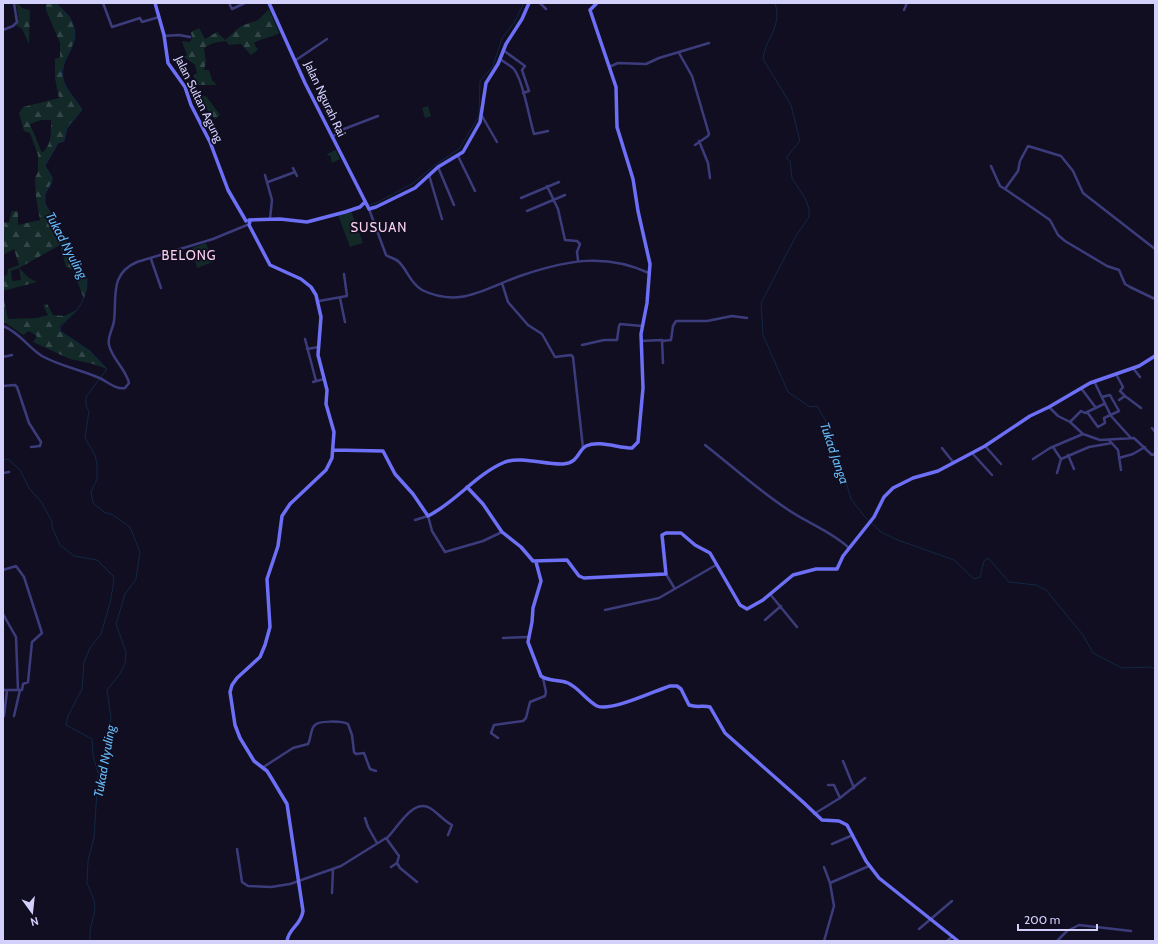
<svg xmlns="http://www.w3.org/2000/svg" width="1158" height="944" viewBox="0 0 1158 944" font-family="Cabin,sans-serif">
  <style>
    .grass { fill: #122928 }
    .forest { fill: url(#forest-firs); fill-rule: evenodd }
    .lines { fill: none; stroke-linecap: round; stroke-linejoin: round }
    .stream { stroke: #112846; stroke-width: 1 }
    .street { stroke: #3c3c7c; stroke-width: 2.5 }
    .secondary { stroke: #6d6ff6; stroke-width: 3.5 }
    .labels { text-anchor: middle; stroke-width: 3.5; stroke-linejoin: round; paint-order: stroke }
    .street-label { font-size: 12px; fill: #d3d0fc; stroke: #100e20 }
    .neighbourhood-label { font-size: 13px; letter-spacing: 1px; fill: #fcd2ef; stroke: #100e20 }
    .water-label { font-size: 13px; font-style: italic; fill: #64b9f6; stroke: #100e20 }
  </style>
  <defs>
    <pattern id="forest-firs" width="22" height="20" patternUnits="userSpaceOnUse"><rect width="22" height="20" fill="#122928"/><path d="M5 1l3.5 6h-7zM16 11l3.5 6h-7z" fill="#344748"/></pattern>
  </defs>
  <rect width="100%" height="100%" fill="#100e20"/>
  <!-- grass -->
  <path class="grass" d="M428 106 431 116 425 118 422 108Z
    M336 150 340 159 332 163 330 155 328 156 327 154Z
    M351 211 363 243 350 247 338 215Z
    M206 243 213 262 197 268 192 248Z"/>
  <!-- forest -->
  <path class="forest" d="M16 3H18L22 8 30 10 29 44 22 29 16 25 19 18Z
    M46 3H56C61 9 69 14 72 22 83 46 59 56 63 78 65 90 77 100 82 110L67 128 64 141 58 143 45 166 52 177V182L45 194V204L65 236 77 265 87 278V289L84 299 73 270 66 267 60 245 19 268 29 278 37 282 3 291V276L7 275 8 269 19 265 14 249 3 255V223L9 222 12 211H18V225L40 220 36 197 35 178 38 172V155L30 133 24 131 19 113 23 107 59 98 55 78V59L60 57V43L46 10ZM41 120H51C51 132 52 145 42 153L30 124ZM19 268 21 280 12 281 11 271Z
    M269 9 279 33C270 38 262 38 254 43L258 50 251 55 241 44 229 45 226 41C217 42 211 43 204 48L206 61 204 70H209L212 80 217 85H196L194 75 197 73 195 65 184 57 187 55 182 41 190 42 192 38 191 32 199 28 205 39 217 32 225 40 241 26 258 20Z
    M206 96 220 115 215 119 200 101V97Z
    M3 295 8 319 37 318 48 315 43 305 47 304 53 315 64 316 77 310 60 326V331L90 351 107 369 93 364 70 359 33 342 37 336 29 331 23 335 3 321Z"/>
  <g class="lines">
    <!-- stream -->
    <path class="stream" d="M56 3C61 9 69 14 72 22 83 46 59 56 63 78 65 90 77 100 82 110L67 128 64 141 58 143 45 166 52 177V182L45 194V204L65 236 77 265 87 278C87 291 84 301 76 311 71 317 60 324 60 331L90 351 107 369 86 397V406L89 411 85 438 95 455 97 464V479L91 492 93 503 104 512 113 515 130 527 140 552 136 579 125 594 116 624 126 652 125 664 119 675 107 690 111 718 98 776 94 837 88 861 87 883 94 900 95 910 90 931V941
      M775 3C783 27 765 38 763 59L791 105 800 141 786 158 790 161 792 178 806 200 809 209V217L797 234 761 303 763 335 788 392 810 407 817 406 830 428 851 499 865 517 881 532 895 539 954 560 974 579 980 577 984 561 988 558 1009 582 1036 585 1046 590 1083 635 1093 653 1122 668 1151 667 1155 669
      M369 205 376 203 412 184 435 165 459 149 479 116 480 81 493 66 502 38 514 23 524 3
      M3 460 8 459 20 470 29 488 42 503 52 522V527L60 545 74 556 97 560 113 576 114 581 110 603 101 634 90 648 84 662 82 689 68 716 66 725 92 739 93 755 98 773"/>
    <!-- street -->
    <path class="street" d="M103 3 112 27 140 18 142 22 159 17
      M229 3 232 9 245 3
      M540 3 546 9
      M904 10 907 3
      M3 30 13 26 17 22 14 3
      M164 36 179 35 190 37
      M503 50 525 66 522 70 529 91 523 93
      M679 53 692 76 709 134 708 136 695 145
      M500 59C504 62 509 65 513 68 523 79 529 118 534 134L548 131
      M296 60 327 39
      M609 67 618 63 646 64 659 58 709 43
      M482 116 497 142
      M332 137 344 129 378 116
      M699 141 708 163 710 178
      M458 156 475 191
      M991 166 1000 186 1005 189 1018 171 1020 161 1028 146 1061 156 1073 171 1083 193 1155 249
      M438 167 454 205
      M293 168 297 176
      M265 175 272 200 270 219
      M429 175 442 219
      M268 182 295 172
      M547 186 558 209 565 240 577 241 580 244 577 252 578 260
      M1005 189 1050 220 1058 235 1065 241 1107 266 1119 270 1125 284 1130 287 1155 299
      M521 198 559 182
      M369 209 386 255C390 258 395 258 399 262 408 271 410 283 422 290 461 309 486 287 523 275 567 260 606 253 649 273
      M527 211 565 195
      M151 259 161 288
      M502 283 508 302 528 325 542 334 555 357 571 355 573 357 583 448
      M340 298 345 322
      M319 301 347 296 344 274
      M3 326C19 332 28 347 42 356 60 366 78 369 97 377 106 380 115 390 125 388L129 383C126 369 112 359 109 345 107 337 113 329 114 321 117 298 109 274 137 262L213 239 247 225
      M305 339 316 381
      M641 341 662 340 663 363
      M662 341 671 340 673 326 676 321H707L732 316 747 318
      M582 345 604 340H617L619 326 620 324 642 326
      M307 349 319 347
      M3 357 12 355
      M1133 368 1140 377
      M1116 374 1123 387 1120 391 1125 396 1119 400
      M1094 381 1111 416 1130 437
      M313 382 324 379
      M3 386 15 385 17 387 29 423 41 442 40 446 31 447
      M1081 388 1096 408
      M1125 396 1141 408
      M1049 407 1058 416 1070 422 1083 434 1100 440 1134 438 1152 455 1155 454
      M1087 412 1098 427 1105 423 1104 418 1119 411 1110 395 1102 397
      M1070 422 1081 411 1085 413 1104 404
      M1152 428 1155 432
      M1109 440 1118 450 1121 470
      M705 445C732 466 758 490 787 509 807 523 831 531 849 548
      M985 446 1001 464
      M1053 447 1061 459 1089 447 1112 443
      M942 448 953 462
      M972 453 992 475
      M1068 455 1074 469
      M1119 458 1133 454 1145 447
      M1033 459 1050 448 1083 434
      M3 473 9 472
      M1057 473 1061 459
      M415 520 428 516 432 531 445 552 483 541 502 532
      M3 570 16 566 24 577 42 633 32 642 28 682 23 684 22 690H3
      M666 574 675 589
      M770 594 797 627
      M605 610 659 598 716 565
      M3 614 16 637 18 690
      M765 620 781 606
      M503 638 528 637
      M4 716 7 691
      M14 716 20 690
      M498 738 491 733 494 725 523 721 526 718 530 702 545 696 546 692 543 678
      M843 761 854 788
      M262 768 293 748 308 744C311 739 310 731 314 726 318 720 342 721 348 724L352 735 354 752 356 754 364 753 370 769 376 771
      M828 785H834L840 798
      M814 814 840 798 865 778
      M365 818 368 827 377 843
      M387 838C398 827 413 798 430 808 438 813 444 821 452 825L448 835
      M832 844 853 835
      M237 849 242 882 248 886 271 887 290 884 341 866 386 838 399 856 397 863 391 867
      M397 863 400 868 417 882
      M824 867 830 883
      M332 893 333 869
      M919 929 952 901
      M824 941 834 906 830 883 869 866
      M947 941 952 937
      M1057 941 1067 931 1079 925 1131 931"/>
    <!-- secondary -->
    <path class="secondary" d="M155 3 164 35 168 63 185 87 191 105 210 142 228 190 246 221
      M269 3 305 83 369 209 376 207 415 188 438 167 463 152 480 122 486 83 498 64 506 44 522 19 529 3
      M249 220 280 219 307 222 345 212 360 207 365 202
      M250 221 249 225 270 265 301 279 311 287 316 295 321 317 318 355 327 390 326 404 334 432 332 458 326 470 290 504 282 516 278 546 267 579 270 627 265 645 260 657 237 678 232 685 230 692 235 725 240 738 254 761 267 771 272 779 287 804 303 911C301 926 289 927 287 941
      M333 450 383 451 395 474 413 494 428 516C456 502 476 474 505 462 521 456 546 465 563 464 579 463 578 450 586 446 599 440 618 448 632 448L638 442 643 388 641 334 647 303 650 264 638 211 633 179 617 127 616 87 590 10 597 3
      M467 487 483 504 502 532 521 547 533 561 567 560 579 576 584 578 666 574 662 535 666 533H681L695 545 710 553 740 605 747 609 763 600 793 575 816 569H837L843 556 874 517 884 497 893 488 913 478 938 471 985 446 1030 416 1049 407 1090 383 1139 366 1155 356
      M536 562 541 581 533 608 532 622 528 642 541 676C549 682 559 679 568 683 579 688 586 700 597 706 611 712 654 691 670 686H677L681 689 689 705C697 708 703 705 710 707L725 733 803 802 822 820 839 821 847 825 866 861 879 878 958 941"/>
  </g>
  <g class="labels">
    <!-- street labels -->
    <g class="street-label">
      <text transform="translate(199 99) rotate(64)" y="4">Jalan Sultan Agung</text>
      <text transform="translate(325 99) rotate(65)" y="4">Jalan Ngurah Rai</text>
    </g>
    <!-- neighbourhood labels -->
    <g class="neighbourhood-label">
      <text x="379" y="232">SUSUAN</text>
      <text x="189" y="260">BELONG</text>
    </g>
    <!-- water labels -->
    <g class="water-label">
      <text transform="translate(67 245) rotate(62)" y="5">Tukad Nyuling</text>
      <text transform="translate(835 453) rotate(71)" y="5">Tukad Janga</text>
      <text transform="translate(104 761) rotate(-80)" y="5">Tukad Nyuling</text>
    </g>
  </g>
  <!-- border -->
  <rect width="1158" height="944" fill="none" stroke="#d3d0fc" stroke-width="8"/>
  <!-- north arrow -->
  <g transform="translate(32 912) rotate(165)" stroke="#100e20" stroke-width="3" paint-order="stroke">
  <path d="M0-3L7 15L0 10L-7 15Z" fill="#d3d0fc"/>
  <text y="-6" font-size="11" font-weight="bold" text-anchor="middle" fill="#d3d0fc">N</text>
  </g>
  <!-- scale -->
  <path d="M1018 924v6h79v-6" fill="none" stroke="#d3d0fc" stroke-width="2"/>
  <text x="1024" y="924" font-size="12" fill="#d3d0fc" stroke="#100e20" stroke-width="3" paint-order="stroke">200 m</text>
</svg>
